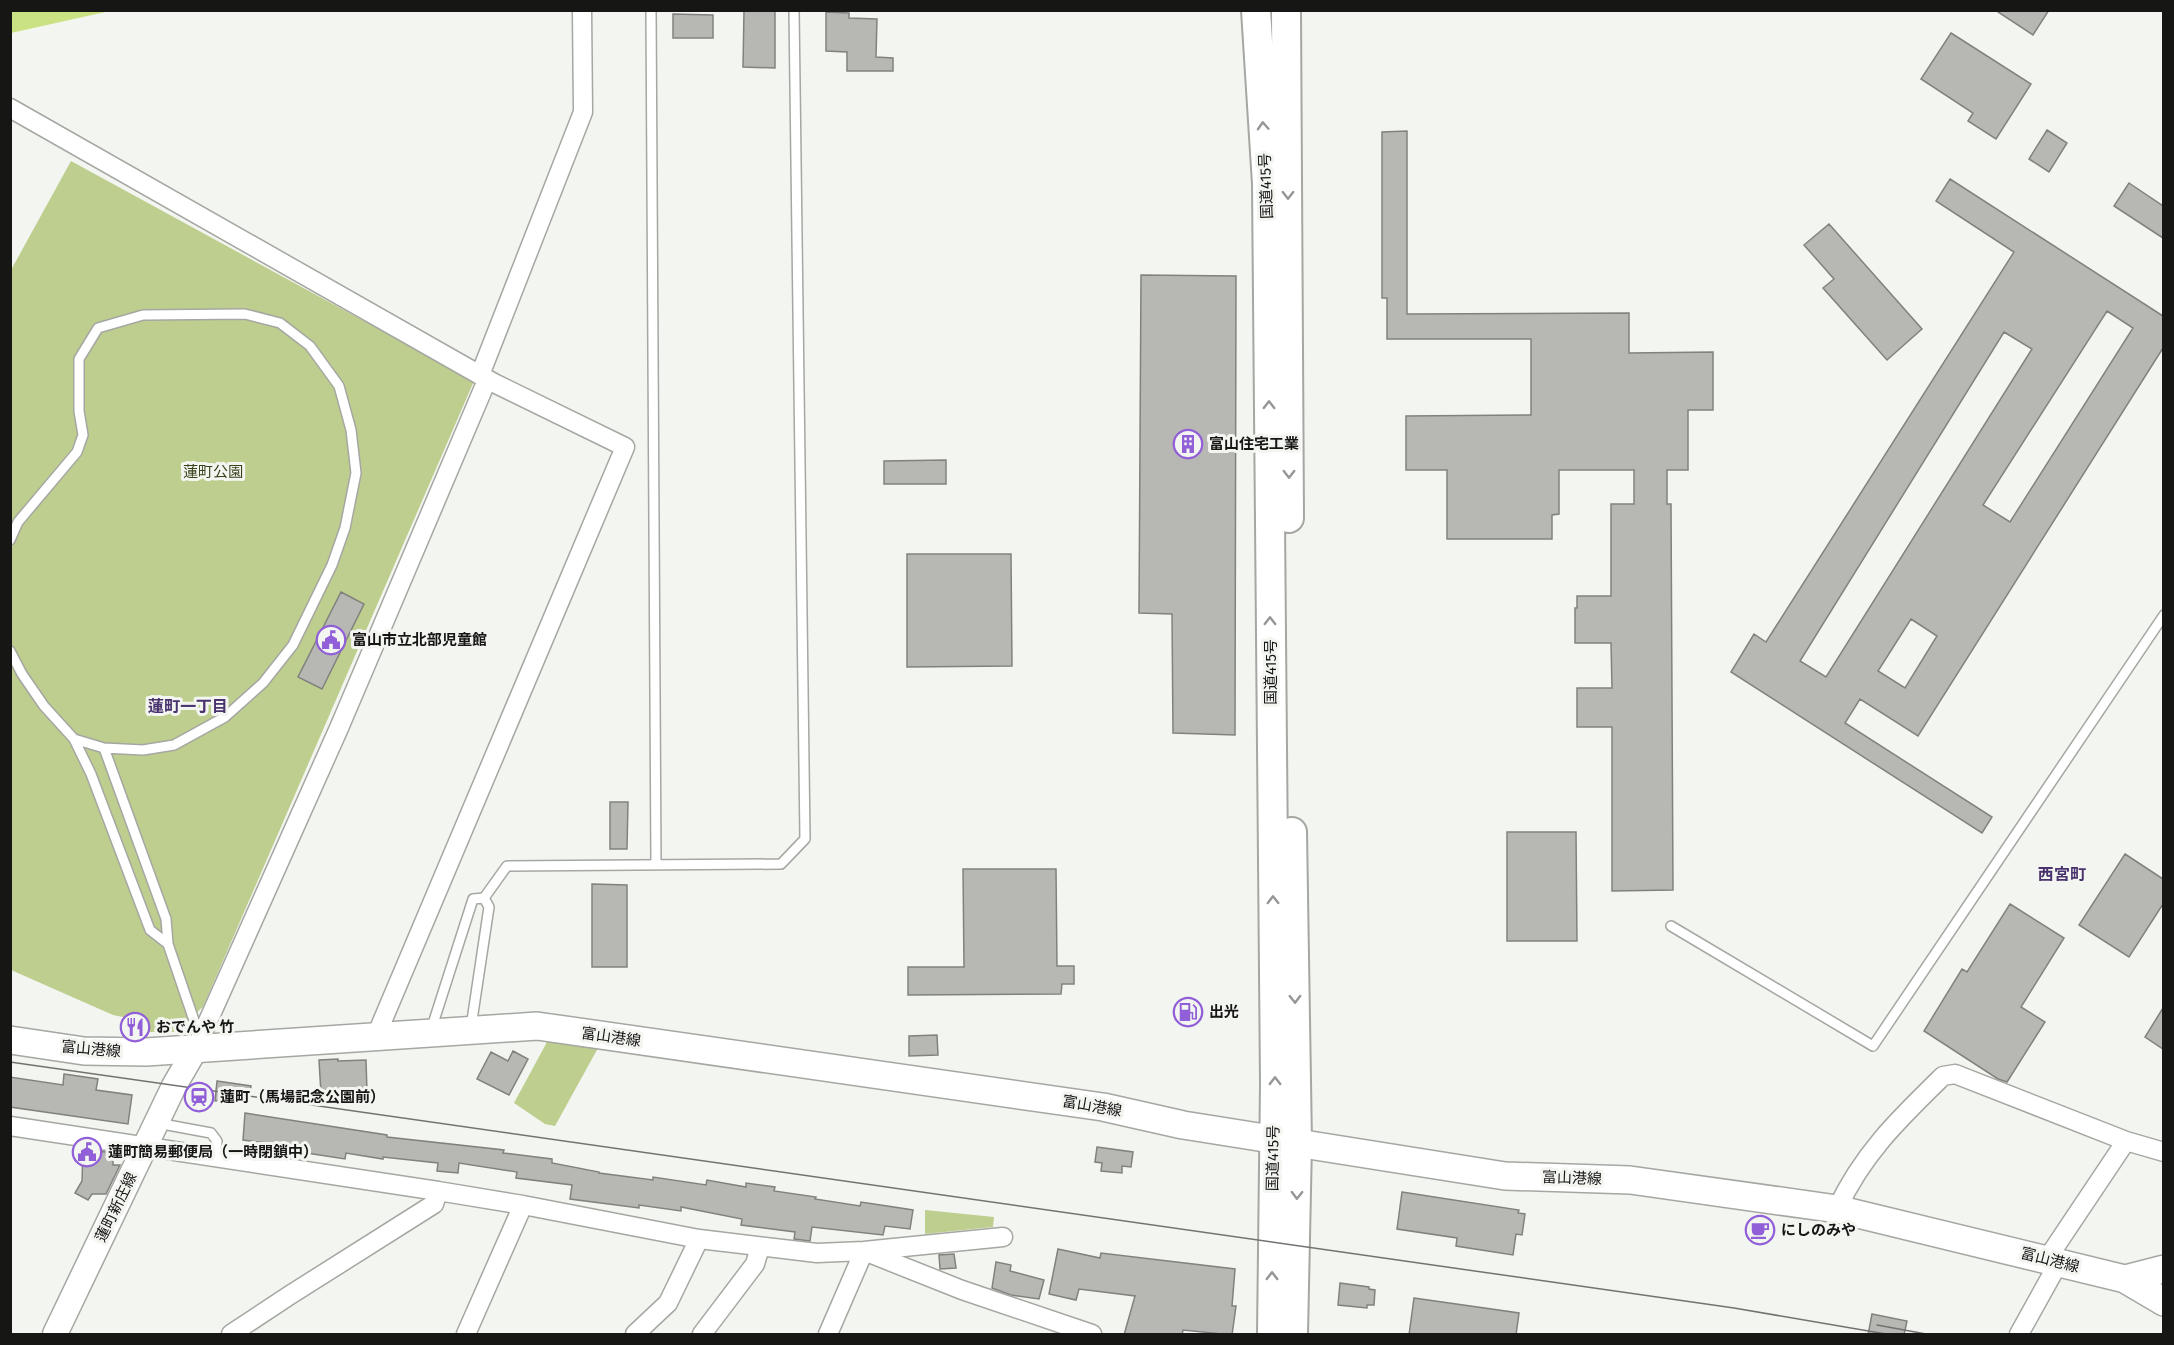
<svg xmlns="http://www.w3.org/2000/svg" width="2174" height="1345" viewBox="0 0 2174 1345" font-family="'Fira Sans','Noto Sans JP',sans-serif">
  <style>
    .green { fill: #bece8e }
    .water { fill: #cbe284 }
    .building { fill: #b7b8b4; stroke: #81827e; stroke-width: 1.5; fill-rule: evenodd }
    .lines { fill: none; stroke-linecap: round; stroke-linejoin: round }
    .service-casing { stroke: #a5a7a2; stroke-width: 12 }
    .minor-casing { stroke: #a5a7a2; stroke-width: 21 }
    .secondary-casing { stroke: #a5a7a2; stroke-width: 27 }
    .primary-casing { stroke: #a5a7a2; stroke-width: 30 }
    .trunk-casing { stroke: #a5a7a2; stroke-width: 32 }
    .service { stroke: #fff; stroke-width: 9 }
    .minor { stroke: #fff; stroke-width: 18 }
    .secondary { stroke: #fff; stroke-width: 24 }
    .primary { stroke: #fff; stroke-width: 27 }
    .trunk { stroke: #fff; stroke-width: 28 }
    .tram { stroke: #727370; stroke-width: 1.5 }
    .oneway { stroke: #969696 }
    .labels { text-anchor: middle; stroke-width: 6; stroke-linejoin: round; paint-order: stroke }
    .street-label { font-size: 15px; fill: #161615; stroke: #f3f5f0 }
    .poi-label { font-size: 15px; font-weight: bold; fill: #161615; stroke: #f3f5f0; text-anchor: start }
    .park-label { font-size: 15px; fill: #39421b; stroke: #f3f5f0 }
    .neighbourhood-label { font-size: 16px; font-weight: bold; fill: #49326d; stroke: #f3f5f0 }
  </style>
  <rect width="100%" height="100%" fill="#f3f5f0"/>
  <!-- green -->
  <path class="green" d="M71 161 474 381 203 1007 174 1032H147L143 1021 113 1015 11 970V270Z
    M547 1042 598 1048 555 1126 545 1124 514 1103Z
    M925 1210 994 1217 993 1227 925 1234Z"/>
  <!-- water -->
  <path class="water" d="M11 10H110V11L11 33Z"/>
  <!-- building -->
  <path class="building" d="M1995 10H2049L2033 35Z
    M744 11H775V68L743 67Z
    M826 12 849 13V18L877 19 876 57 893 58V71H847V52L826 51Z
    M673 14 713 15V38H673Z
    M1951 33 2031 84 1996 139 1968 121 1973 113 1921 79Z
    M2047 130 2067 143 2049 172 2029 159Z
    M1407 131V314L1629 313V353L1713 352V410H1688V470H1667V504H1671L1673 890 1612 891V727H1577V688H1612L1611 643H1575V608H1577V596H1611V504H1634V470H1559V514L1552 515V539H1447V470H1406V416L1531 415V339H1387V298H1382V132Z
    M1950 179 2163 316V348L1918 736 1860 699 1845 723 1992 817 1982 833 1731 672 1754 634 1766 642 2014 252 1936 201ZM2107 311 2133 328 2010 522 1983 505ZM2004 332 2032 349 1826 677 1800 661ZM1911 619 1937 636 1905 688 1878 671Z
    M2129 183 2163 206V238L2114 206Z
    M1829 224 1922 329 1887 360 1823 288 1834 279 1804 245Z
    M1141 275 1236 276 1235 735 1173 733 1172 614 1139 613Z
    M946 460V484H884V461Z
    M907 554H1011L1012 666 907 667Z
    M341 592 364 604 322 689 298 677Z
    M610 802H628L627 849H610Z
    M1507 832H1576L1577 941H1507Z
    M2125 854 2163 879V904L2129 957 2079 925Z
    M963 869H1056L1057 966H1074V984H1062L1061 994 908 995V967H964Z
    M592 884 627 885V967H592Z
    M2010 904 2064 938 2021 1007 2045 1022 2007 1082 1998 1079 1924 1031 1962 969 1967 972Z
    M2163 1008V1049L2145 1037Z
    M937 1035 938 1055 909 1056V1036Z
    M513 1051 528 1059 509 1095 477 1079 491 1052 508 1061Z
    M338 1059V1061L366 1060 367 1092 321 1094 319 1060Z
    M64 1074 98 1079 96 1090 132 1095 128 1124 10 1107V1077L63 1085Z
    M217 1081 251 1086 249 1098 215 1101Z
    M245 1113 387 1135V1137L504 1150 503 1153 552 1159V1163L599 1172V1173L653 1180V1177L706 1185 707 1180 746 1187V1183L775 1187 774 1191 816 1197 815 1199 860 1206 861 1202 913 1210 910 1229 885 1226 883 1235 812 1227 810 1241 794 1239 795 1232 741 1225 742 1219 681 1207V1211L639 1205V1208L570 1199 572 1185 516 1178 517 1172 459 1163 458 1173 437 1171 438 1163 383 1157V1159L346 1153 345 1159 281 1149V1145L243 1140Z
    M1097 1147 1133 1152 1131 1167 1122 1166V1173L1101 1171 1102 1163 1095 1162Z
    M83 1149 113 1153V1165H120L106 1194H92L88 1200 75 1193 82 1181Z
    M1402 1192 1519 1210 1518 1213 1525 1214 1522 1235 1516 1234 1513 1255 1456 1246 1457 1238 1397 1229Z
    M1058 1249 1100 1258 1101 1253 1235 1269 1232 1306H1236L1232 1335 1183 1330 1182 1335H1124L1135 1296 1079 1289 1076 1300 1049 1294Z
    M954 1254 956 1268 940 1269 939 1255Z
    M996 1262 1011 1265 1010 1271 1044 1280 1039 1299 1011 1295 992 1288Z
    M1340 1283 1369 1287V1289L1375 1290 1374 1305H1367V1308L1338 1305Z
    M1414 1298 1519 1313 1516 1335H1409Z
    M1872 1314 1907 1321 1904 1335H1868Z"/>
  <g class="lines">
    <!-- service casing -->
    <g class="service-casing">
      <path id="service" d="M651 10 656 865
        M10 540 18 522 77 452 83 435 79 411V359L98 328 143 315 245 314 280 323 310 346 339 386 351 430 356 473 345 528 332 565 293 645 263 683 225 717 174 745 143 750 104 748 74 739 44 706 22 674 10 651
        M74 739 91 774 150 930 168 944
        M104 748 166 919 168 944 199 1035
        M484 898 507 866 781 864 805 839 794 10
        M1671 926 1873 1046 2164 615
        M431 1030 473 899 484 898 489 907 471 1027
        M157 1123 211 1133 217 1141 215 1158"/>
    </g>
    <!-- minor casing -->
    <g class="minor-casing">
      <path id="minor" d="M10 108 494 383 625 447 376 1036
        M480 375 583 112 582 10
        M196 1048 339 728 487 380
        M10 1126 438 1191
        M1837 1209C1863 1153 1900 1118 1943 1076L1955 1074 2126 1141 2164 1152
        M869 1253 962 1290 1092 1334
        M2047 1259 2126 1141
        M231 1334 290 1295 434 1204 438 1191 523 1205 699 1239 817 1253 864 1251 1003 1237
        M466 1334 523 1205
        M635 1334 668 1303 699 1239
        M702 1334 755 1264 760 1247
        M828 1334 864 1251
        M2019 1334 2059 1262"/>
    </g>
    <!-- secondary casing -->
    <g class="secondary-casing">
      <path id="secondary" d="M55 1334 174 1086 196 1048"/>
    </g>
    <!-- primary casing -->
    <g class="primary-casing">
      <path id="primary" d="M10 1040 84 1051 146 1052 537 1026 1103 1107 1183 1125 1505 1176 1630 1180 1837 1209 2125 1279 2164 1269
        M2125 1279 2164 1302"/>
    </g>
    <!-- trunk casing -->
    <g class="trunk-casing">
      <path id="trunk" d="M1256 10 1267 184 1275 1084 1272 1334
        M1286 10 1289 518
        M1292 832 1297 1143 1293 1334"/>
    </g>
    <!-- service -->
    <use href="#service" class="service"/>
    <!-- minor -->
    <use href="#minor" class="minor"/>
    <!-- secondary -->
    <use href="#secondary" class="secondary"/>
    <!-- primary -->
    <use href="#primary" class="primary"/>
    <!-- trunk -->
    <use href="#trunk" class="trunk"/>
    <!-- tram -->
    <path class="tram" d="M10 1062 1734 1308 1886 1334
      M1877 1325 1926 1334"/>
  </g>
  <!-- one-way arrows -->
  <defs><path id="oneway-chevron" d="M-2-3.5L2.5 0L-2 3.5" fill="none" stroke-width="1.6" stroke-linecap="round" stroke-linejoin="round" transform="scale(1.5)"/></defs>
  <g class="oneway">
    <use href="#oneway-chevron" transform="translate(1263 126) rotate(-93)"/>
    <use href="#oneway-chevron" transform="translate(1288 195) rotate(90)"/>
    <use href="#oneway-chevron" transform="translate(1269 405) rotate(-90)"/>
    <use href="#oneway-chevron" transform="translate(1289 474) rotate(90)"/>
    <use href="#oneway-chevron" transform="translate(1270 621) rotate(-90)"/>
    <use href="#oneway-chevron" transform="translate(1273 900) rotate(-91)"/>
    <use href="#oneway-chevron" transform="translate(1295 999) rotate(89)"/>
    <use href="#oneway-chevron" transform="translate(1275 1081) rotate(-90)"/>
    <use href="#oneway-chevron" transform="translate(1297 1195) rotate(91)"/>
    <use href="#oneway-chevron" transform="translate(1272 1276) rotate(-90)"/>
  </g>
  <!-- icons -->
  <defs>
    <g id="building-ring" transform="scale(1.5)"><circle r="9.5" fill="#f3f5f0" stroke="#915fd8" stroke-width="1.5"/><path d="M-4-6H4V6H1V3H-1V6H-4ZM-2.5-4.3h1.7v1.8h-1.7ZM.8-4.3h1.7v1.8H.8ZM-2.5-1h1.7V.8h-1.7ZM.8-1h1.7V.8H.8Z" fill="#915fd8"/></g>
    <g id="civic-ring" transform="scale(1.5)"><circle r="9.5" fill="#f3f5f0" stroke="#915fd8" stroke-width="1.5"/><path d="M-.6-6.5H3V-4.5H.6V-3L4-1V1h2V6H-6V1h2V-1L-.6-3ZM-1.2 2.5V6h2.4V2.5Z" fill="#915fd8"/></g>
    <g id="fuel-ring" transform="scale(1.5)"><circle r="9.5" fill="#f3f5f0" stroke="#915fd8" stroke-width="1.5"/><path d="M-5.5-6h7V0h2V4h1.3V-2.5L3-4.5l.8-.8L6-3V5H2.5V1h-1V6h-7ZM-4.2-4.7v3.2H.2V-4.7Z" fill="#915fd8"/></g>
    <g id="restaurant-ring" transform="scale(1.5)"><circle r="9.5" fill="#f3f5f0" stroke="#915fd8" stroke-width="1.5"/><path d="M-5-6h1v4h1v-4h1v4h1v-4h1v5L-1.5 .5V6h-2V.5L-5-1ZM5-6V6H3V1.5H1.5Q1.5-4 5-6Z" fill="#915fd8"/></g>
    <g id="station-ring" transform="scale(1.5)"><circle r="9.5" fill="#f3f5f0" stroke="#915fd8" stroke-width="1.5"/><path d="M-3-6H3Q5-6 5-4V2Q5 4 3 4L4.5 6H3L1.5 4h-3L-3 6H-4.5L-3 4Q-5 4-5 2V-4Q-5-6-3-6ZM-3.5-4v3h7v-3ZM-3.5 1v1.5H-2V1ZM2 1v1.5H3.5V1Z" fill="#915fd8"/></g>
    <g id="cafe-ring" transform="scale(1.5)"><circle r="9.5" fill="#f3f5f0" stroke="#915fd8" stroke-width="1.5"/><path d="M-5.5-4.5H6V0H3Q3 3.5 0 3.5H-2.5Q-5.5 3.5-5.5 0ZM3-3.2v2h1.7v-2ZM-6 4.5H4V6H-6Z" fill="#915fd8"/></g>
  </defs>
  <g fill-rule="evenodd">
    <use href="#building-ring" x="1188" y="444"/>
    <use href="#civic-ring" x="331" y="640"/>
    <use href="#fuel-ring" x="1188" y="1012"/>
    <use href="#restaurant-ring" x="135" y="1027"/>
    <use href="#station-ring" x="199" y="1097"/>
    <use href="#civic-ring" x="87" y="1152"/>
    <use href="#cafe-ring" x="1760" y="1230"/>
  </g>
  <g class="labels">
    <!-- street labels -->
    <g class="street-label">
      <text transform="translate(1266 186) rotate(-92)" y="5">国道415号</text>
      <text transform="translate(1271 672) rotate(-90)" y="5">国道415号</text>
      <text transform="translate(611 1037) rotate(8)" y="5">富山港線</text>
      <text transform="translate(91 1049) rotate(5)" y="5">富山港線</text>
      <text transform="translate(1092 1106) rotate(10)" y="5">富山港線</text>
      <text transform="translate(1273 1158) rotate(-89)" y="5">国道415号</text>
      <text transform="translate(1572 1178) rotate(2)" y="5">富山港線</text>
      <text transform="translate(116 1207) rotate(-64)" y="5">蓮町新庄線</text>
      <text transform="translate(2050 1260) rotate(14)" y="5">富山港線</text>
    </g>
    <!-- poi labels -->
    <g class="poi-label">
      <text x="1209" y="449">富山住宅工業</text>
      <text x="352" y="645">富山市立北部児童館</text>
      <text x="1209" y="1017">出光</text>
      <text x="156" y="1032">おでんや 竹</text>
      <text x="220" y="1102">蓮町（馬場記念公園前）</text>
      <text x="108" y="1157">蓮町簡易郵便局（一時閉鎖中）</text>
      <text x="1781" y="1235">にしのみや</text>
    </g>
    <!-- park labels -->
    <g class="park-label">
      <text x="213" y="477">蓮町公園</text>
    </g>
    <!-- neighbourhood labels -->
    <g class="neighbourhood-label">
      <text x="188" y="712">蓮町一丁目</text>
      <text x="2062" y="880">西宮町</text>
    </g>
  </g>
  <!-- border -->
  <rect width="2174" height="1345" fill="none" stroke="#161615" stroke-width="24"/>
</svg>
